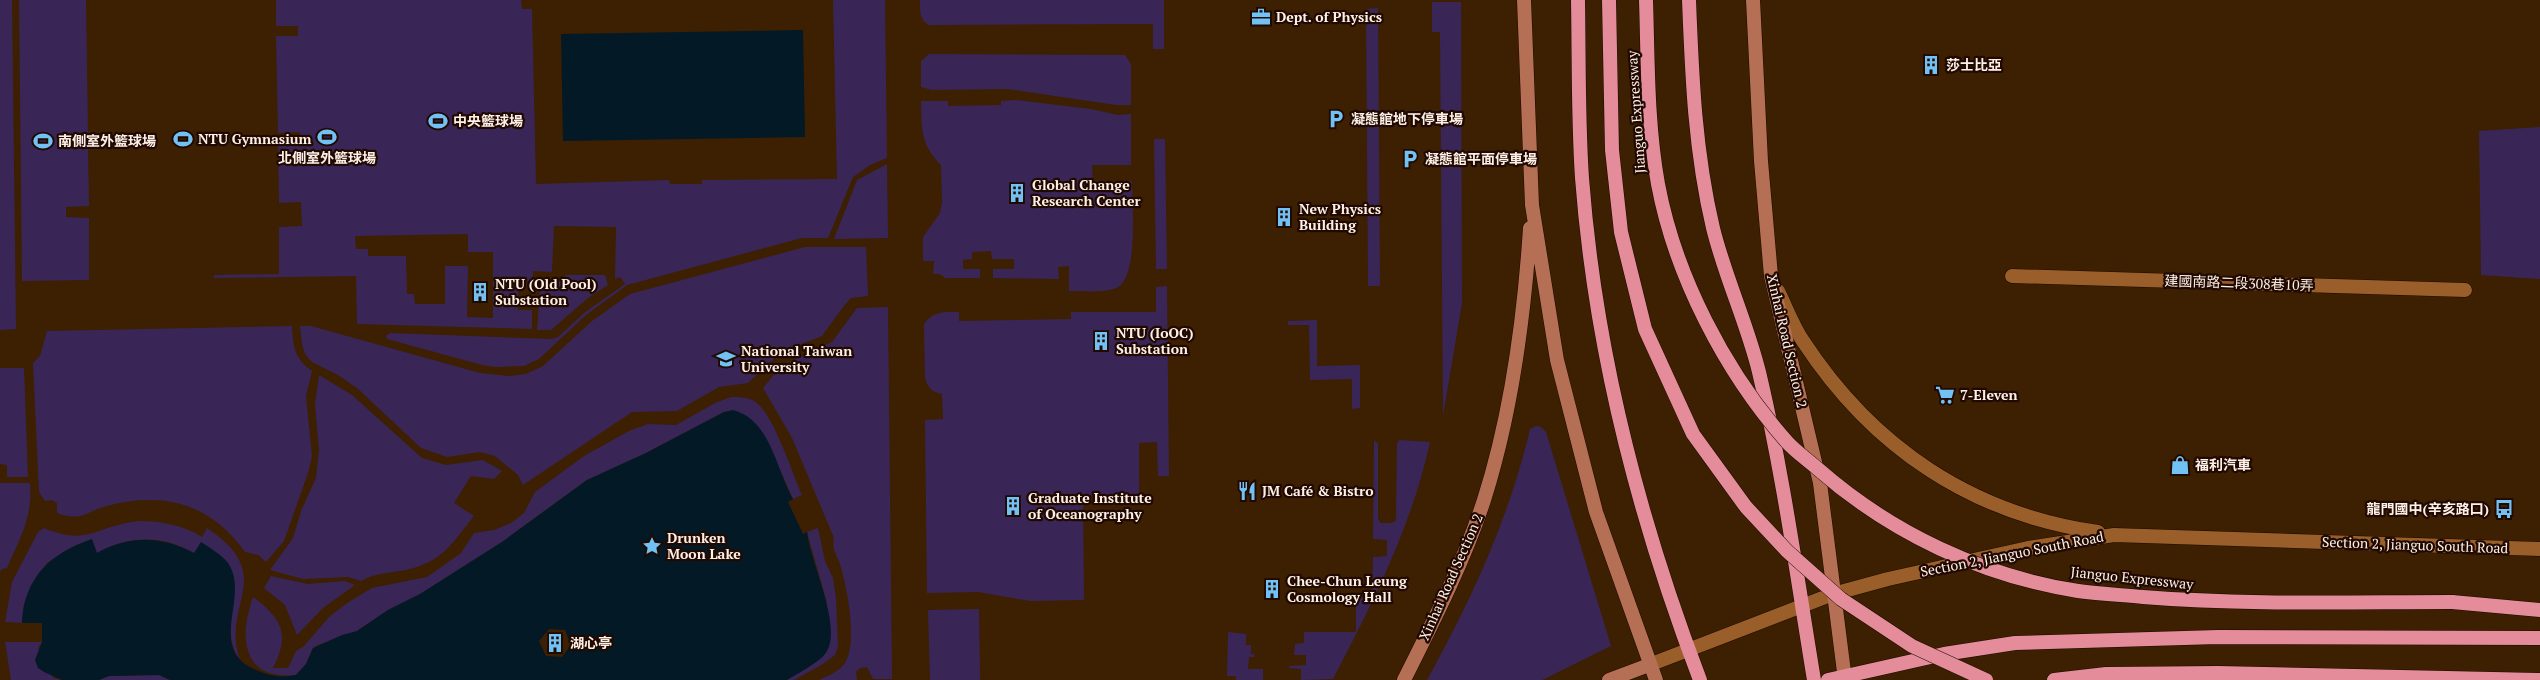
<svg xmlns="http://www.w3.org/2000/svg" width="2540" height="680" viewBox="0 0 2540 680" font-family="'PT Serif','Noto Sans TC',serif">
  <style>
    .green { fill: #392657; fill-rule: evenodd }
    .water { fill: #031926; fill-rule: evenodd }
    .lines { fill: none; stroke-linecap: round; stroke-linejoin: round }
    .minor-casing { stroke: #1d0b00; stroke-width: 15 }
    .tertiary-casing { stroke: #1d0b00; stroke-width: 15 }
    .secondary-casing { stroke: #1d0b00; stroke-width: 15 }
    .trunk-casing { stroke: #1d0b00; stroke-width: 15 }
    .minor { stroke: #995e29; stroke-width: 14 }
    .tertiary { stroke: #995e29; stroke-width: 14 }
    .secondary { stroke: #b56f54; stroke-width: 14 }
    .trunk { stroke: #e48c9a; stroke-width: 14 }
    .trunk-bridge-casing { stroke: #1d0b00; stroke-width: 15; stroke-linecap: butt }
    .trunk-bridge { stroke: #e48c9a; stroke-width: 14 }
    .labels { text-anchor: middle; stroke-width: 4.5; stroke-linejoin: round; paint-order: stroke }
    .poi-label { font-size: 14px; font-weight: bold; fill: #fef0e6; stroke: #200900; text-anchor: start }
    .street-label { font-size: 14px; fill: #fef0e6; stroke: #200900 }
  </style>
  <rect width="100%" height="100%" fill="#3d1f02"/>
  <!-- green -->
  <path class="green" d="M0 0H12L16 329 0 330Z
    M19 0H86L88 135H65L64 146 88 145 89 206 66 207V217L89 218V280L22 281Z
    M276 0H521L522 9H532L536 184 669 180 670 184H702V180L837 179 833 0H885L887 158 870 165 853 177 828 238H802L627 285 586 315 539 359 524 366 495 367 482 365 387 339 386 336 390 333 551 339 558 337 584 313 625 284 620 277 615 279 616 227 554 226 552 272 533 271 532 281H518V310H532V329L357 324 356 276 214 278V275L279 274V227L302 226 301 202 279 203 278 143 300 142V132L278 133 276 36H298V26H276ZM468 234V252H493V318L467 317 468 266H445V304H415L414 294H407L406 256H368V249H356L355 236Z
    M920 0H1164V49H1153V24L929 25C919 20 920 10 920 0Z
    M1432 2H1461L1462 303 1443 416 1440 32H1432Z
    M1378 8 1380 286H1368L1366 9Z
    M929 54 1125 55 1131 64V105H1116L1008 89 932 90 921 87V61Z
    M1015 100 1091 109 1118 115 1131 114V165H1092L1093 181H1132C1132 202 1139 280 1116 288 1103 293 1083 291 1069 291V266L1058 267 1059 279 993 278V269H1014V259H992L991 251 972 252V259L963 260V269H980V278H945L940 274H933L934 261H923V237L940 213 942 202 941 165C920 144 922 129 921 101H948V106L1001 105V101Z
    M2540 127V279L2481 275 2479 131Z
    M1154 139H1165L1167 269H1156Z
    M887 164 888 238 834 239 857 180Z
    M805 247H866L868 296 851 298 843 307 822 336 781 352 748 383 719 387 677 411 632 412 523 485 518 475 495 456 480 452 447 457 421 448 357 388 338 375 312 362 305 354 302 344 300 326H311L480 373 509 376 526 374 543 366 592 321 630 294Z
    M566 275H605L608 285 588 298 551 330H537L540 288H553Z
    M1167 286 1169 476H1158L1157 442 1139 443V496L1083 495 1084 600 1030 601 978 592 927 593 925 420 943 419 942 394C932 392 928 388 925 378L924 324C933 311 944 312 959 312V321L1071 319V312H1156V287Z
    M888 307 892 679H873L867 667 860 668 856 672 857 680H819C828 676 840 671 845 663 858 641 847 590 841 567 838 556 831 550 834 538L792 438 763 388 781 366 832 342 857 308Z
    M1317 320V366L1360 365V408L1352 409V379L1310 380 1309 325H1288V321Z
    M292 326C293 346 294 358 312 371L306 396 312 456 308 473 284 541 266 562 258 555 245 552C211 504 164 491 107 506 83 512 85 522 57 513V503L52 500 45 501 39 492 33 363 40 356 47 331Z
    M0 368H24L28 477H7V465L0 464Z
    M319 375 352 395 422 458 446 465 483 460 502 471 494 479 471 476 454 503 474 516C452 543 443 562 406 570 390 573 375 573 361 581L348 577 303 579 270 570 293 538 301 511 316 478 319 450 315 404Z
    M731 397C739 397 747 397 754 401 773 412 792 473 802 495L793 499 776 461 724 412 646 453 587 480 502 542 420 594 388 610 357 631 318 645 313 648 306 664 296 675C241 680 239 637 253 597 283 619 290 635 273 668H288L296 651 304 646 329 617 347 603 372 588 427 577 461 553 474 533 494 530 511 523 524 513 535 492 584 456 629 431 648 424 676 425 715 403Z
    M1536 426 1541 427 1546 432 1611 646 1542 680H1427C1471 600 1509 519 1530 429Z
    M1374 440 1378 444V519L1381 523H1392L1396 520 1397 444 1399 440 1430 442C1412 526 1372 604 1333 679L1301 680V669L1289 668V666L1306 665V655H1294L1295 644 1304 643V632H1356V598H1372L1373 557 1387 556V540L1373 539Z
    M0 483H30C33 517 20 538 7 568L2 569 0 572Z
    M139 521C161 521 183 525 202 537L207 528C279 576 220 604 240 660 224 640 233 612 234 588 221 577 208 562 193 553 163 534 127 536 97 553L78 544 47 563 24 603 22 623 5 622 12 582 38 532 44 528C89 547 97 525 139 521Z
    M818 528 825 561 833 578 836 598 838 646 835 655 823 664 794 680H787L823 656 827 603 807 532Z
    M271 576 308 584 345 581 355 585 323 608 297 635 285 605 264 588Z
    M979 609 980 680H930L928 610Z
    M1228 632 1246 634V645H1251V654H1254V657H1249L1248 669H1263V680H1227H1236V676H1227Z
    M5 642H42L38 648 53 678 62 680H11Z
    M159 675 170 680H99L109 676Z"/>
  <!-- water -->
  <path class="water" d="M803 30 805 137 563 141 561 34Z
    M733 410C771 420 776 470 793 499L788 502 803 534 807 532C810 561 842 625 827 651 822 661 797 674 787 680H170L159 675 109 676 99 680H62L44 672 38 668 35 660 42 642V623H22C24 577 51 553 92 539L97 553C130 535 161 536 194 553L201 542C210 548 221 554 228 563 251 596 205 649 256 670 270 676 281 678 296 675L306 664 313 648 342 635 357 631 388 610 420 594 502 542 587 480 646 453 724 412ZM549 629 565 630 571 645 562 657 546 656 539 641Z"/>
  <g class="lines">
    <!-- minor casing -->
    <g class="minor-casing">
      <path id="minor" d="M2012 276 2465 290"/>
    </g>
    <!-- tertiary casing -->
    <g class="tertiary-casing">
      <path id="tertiary" d="M1778 291C1786 307 1793 326 1803 341 1873 448 1972 514 2098 532
        M1649 665 1833 594 1888 579 2028 548 2114 535 2540 549"/>
    </g>
    <!-- secondary casing -->
    <g class="secondary-casing">
      <path id="secondary" d="M1524 0 1532 205 1557 360 1596 512 1656 680
        M1753 0 1761 161 1771 276 1820 483 1845 680
        M1404 680C1433 622 1464 562 1484 500 1512 412 1524 320 1530 228
        M1609 680 1649 665"/>
    </g>
    <!-- trunk casing -->
    <g class="trunk-casing">
      <path id="trunk" d="M1578 0C1579 59 1578 119 1582 178 1595 349 1639 520 1700 680
        M1689 0C1692 78 1695 152 1713 228 1725 277 1747 323 1759 372 1783 473 1797 577 1814 680
        M2452 602 2540 610
        M1828 680 1944 654 2015 643 2218 637 2540 638
        M2054 680 2106 674 2218 673 2539 680"/>
    </g>
    <!-- minor -->
    <use href="#minor" class="minor"/>
    <!-- tertiary -->
    <use href="#tertiary" class="tertiary"/>
    <!-- secondary -->
    <use href="#secondary" class="secondary"/>
    <!-- trunk -->
    <use href="#trunk" class="trunk"/>
    <!-- trunk-bridge casing -->
    <g class="trunk-bridge-casing">
      <path id="trunk-bridge" d="M1609 0 1612 150 1621 232 1645 329 1693 434 1746 507 1787 551 1841 599 1912 646 1986 680
        M1646 0C1648 61 1647 123 1658 184 1675 275 1725 372 1787 442 1796 452 1808 460 1818 469 1891 533 1982 576 2078 591 2100 594 2122 595 2143 597 2246 605 2349 602 2452 602"/>
    </g>
    <!-- trunk-bridge -->
    <use href="#trunk-bridge" class="trunk-bridge"/>
  </g>
  <!-- icons -->
  <defs>
    <g id="office-bare" transform="scale(1.5)"><path d="M-6-3h4V-5.5h4V-3h4V5H-6ZM-1-4.5V-3h2v-1.5ZM-6 0V1H6V0Z" fill="#72c1f5" stroke="#200900" stroke-width="2.5" paint-order="stroke"/></g>
    <g id="building-bare" transform="scale(1.5)"><path d="M-4-6H4V6H1V3H-1V6H-4ZM-2.5-4.3h1.7v1.8h-1.7ZM.8-4.3h1.7v1.8H.8ZM-2.5-1h1.7V.8h-1.7ZM.8-1h1.7V.8H.8Z" fill="#72c1f5" stroke="#200900" stroke-width="2.5" paint-order="stroke"/></g>
    <g id="parking-bare" transform="scale(1.5)"><path d="M-3.5-5.5H1a3.5 3.5 0 0 1 0 7H-1V5.5H-3.5ZM-1-3.4V-.6H.8a1.4 1.4 0 0 0 0-2.8Z" fill="#72c1f5" stroke="#200900" stroke-width="2.5" paint-order="stroke"/></g>
    <g id="stadium-bare" transform="scale(1.5)"><path d="M0-5a6.5 5 0 1 0 0 10a6.5 5 0 1 0 0-10ZM-3.5-1.8h7v3.6h-7Z" fill="#72c1f5" stroke="#200900" stroke-width="2.5" paint-order="stroke"/></g>
    <g id="university-bare" transform="scale(1.5)"><path d="M0-5L7-2L0 1L-7-2ZM-4 1L0 2.5L4 1V4Q0 6-4 4Z" fill="#72c1f5" stroke="#200900" stroke-width="2.5" paint-order="stroke"/></g>
    <g id="supermarket-bare" transform="scale(1.5)"><path d="M-6-5.5h2.5l.6 2H6L4.5 2H-2.5L-4.4-4H-6ZM-1.5 3.2a1.3 1.3 0 1 0 .1 0ZM3 3.2a1.3 1.3 0 1 0 .1 0Z" fill="#72c1f5" stroke="#200900" stroke-width="2.5" paint-order="stroke"/></g>
    <g id="shop-bare" transform="scale(1.5)"><path d="M-5-2.5h2.3a2.7 3.5 0 0 1 5.4 0H5L5.5 6h-11ZM-1.5-2.5h3a1.5 2.3 0 0 0-3 0Z" fill="#72c1f5" stroke="#200900" stroke-width="2.5" paint-order="stroke"/></g>
    <g id="restaurant-bare" transform="scale(1.5)"><path d="M-5-6h1v4h1v-4h1v4h1v-4h1v5L-1.5 .5V6h-2V.5L-5-1ZM5-6V6H3V1.5H1.5Q1.5-4 5-6Z" fill="#72c1f5" stroke="#200900" stroke-width="2.5" paint-order="stroke"/></g>
    <g id="bus-bare" transform="scale(1.5)"><path d="M-5-6H5V4H4V6H2V4H-2V6H-4V4H-5ZM-3.5-4V0h7V-4ZM-3.5 1.2v1.5H-2V1.2ZM2 1.2v1.5H3.5V1.2Z" fill="#72c1f5" stroke="#200900" stroke-width="2.5" paint-order="stroke"/></g>
    <g id="sight-bare" transform="scale(1.5)"><path d="M0-6L1.8-2.2L6-1.7L2.9 1.2L3.7 5.4L0 3.3L-3.7 5.4L-2.9 1.2L-6-1.7L-1.8-2.2Z" fill="#72c1f5" stroke="#200900" stroke-width="2.5" paint-order="stroke"/></g>
  </defs>
  <g fill-rule="evenodd">
    <use href="#office-bare" x="1261" y="17"/>
    <use href="#building-bare" x="1931" y="65"/>
    <use href="#parking-bare" x="1336" y="119"/>
    <use href="#stadium-bare" x="438" y="121"/>
    <use href="#stadium-bare" x="327" y="137"/>
    <use href="#stadium-bare" x="183" y="139"/>
    <use href="#stadium-bare" x="43" y="141"/>
    <use href="#parking-bare" x="1410" y="159"/>
    <use href="#building-bare" x="1017" y="193"/>
    <use href="#building-bare" x="1284" y="217"/>
    <use href="#building-bare" x="480" y="292"/>
    <use href="#building-bare" x="1101" y="341"/>
    <use href="#university-bare" x="726" y="359"/>
    <use href="#supermarket-bare" x="1945" y="395"/>
    <use href="#shop-bare" x="2180" y="465"/>
    <use href="#restaurant-bare" x="1247" y="491"/>
    <use href="#building-bare" x="1013" y="506"/>
    <use href="#bus-bare" x="2504" y="509"/>
    <use href="#sight-bare" x="652" y="546"/>
    <use href="#building-bare" x="1272" y="589"/>
    <use href="#building-bare" x="555" y="643"/>
  </g>
  <g class="labels">
    <!-- poi labels -->
    <g class="poi-label">
      <text x="1276" y="22">Dept. of Physics</text>
      <text x="1946" y="70">莎士比亞</text>
      <text x="1351" y="124">凝態館地下停車場</text>
      <text x="453" y="126">中央籃球場</text>
      <text x="198" y="144">NTU Gymnasium</text>
      <text x="58" y="146">南側室外籃球場</text>
      <text x="327" y="163" text-anchor="middle">北側室外籃球場</text>
      <text x="1425" y="164">凝態館平面停車場</text>
      <text x="1032" y="190">Global Change<tspan x="1032" dy="16">Research Center</tspan></text>
      <text x="1299" y="214">New Physics<tspan x="1299" dy="16">Building</tspan></text>
      <text x="495" y="289">NTU (Old Pool)<tspan x="495" dy="16">Substation</tspan></text>
      <text x="1116" y="338">NTU (IoOC)<tspan x="1116" dy="16">Substation</tspan></text>
      <text x="741" y="356">National Taiwan<tspan x="741" dy="16">University</tspan></text>
      <text x="1960" y="400">7-Eleven</text>
      <text x="2195" y="470">福利汽車</text>
      <text x="1262" y="496">JM Café &amp; Bistro</text>
      <text x="1028" y="503">Graduate Institute<tspan x="1028" dy="16">of Oceanography</tspan></text>
      <text x="2489" y="514" text-anchor="end">龍門國中(辛亥路口)</text>
      <text x="667" y="543">Drunken<tspan x="667" dy="16">Moon Lake</tspan></text>
      <text x="1287" y="586">Chee-Chun Leung<tspan x="1287" dy="16">Cosmology Hall</tspan></text>
      <text x="570" y="648">湖心亭</text>
    </g>
    <!-- street labels -->
    <g class="street-label">
      <text transform="translate(1636 112) rotate(-94)" y="5">Jianguo Expressway</text>
      <text transform="translate(2239 283) rotate(2)" y="5">建國南路二段308巷10弄</text>
      <text transform="translate(1787 341) rotate(77)" y="5">Xinhai Road Section 2</text>
      <text transform="translate(2415 545) rotate(2)" y="5">Section 2, Jianguo South Road</text>
      <text transform="translate(2012 554) rotate(-11)" y="5">Section 2, Jianguo South Road</text>
      <text transform="translate(1451 577) rotate(-66)" y="5">Xinhai Road Section 2</text>
      <text transform="translate(2132 578) rotate(6)" y="5">Jianguo Expressway</text>
    </g>
  </g>
</svg>
